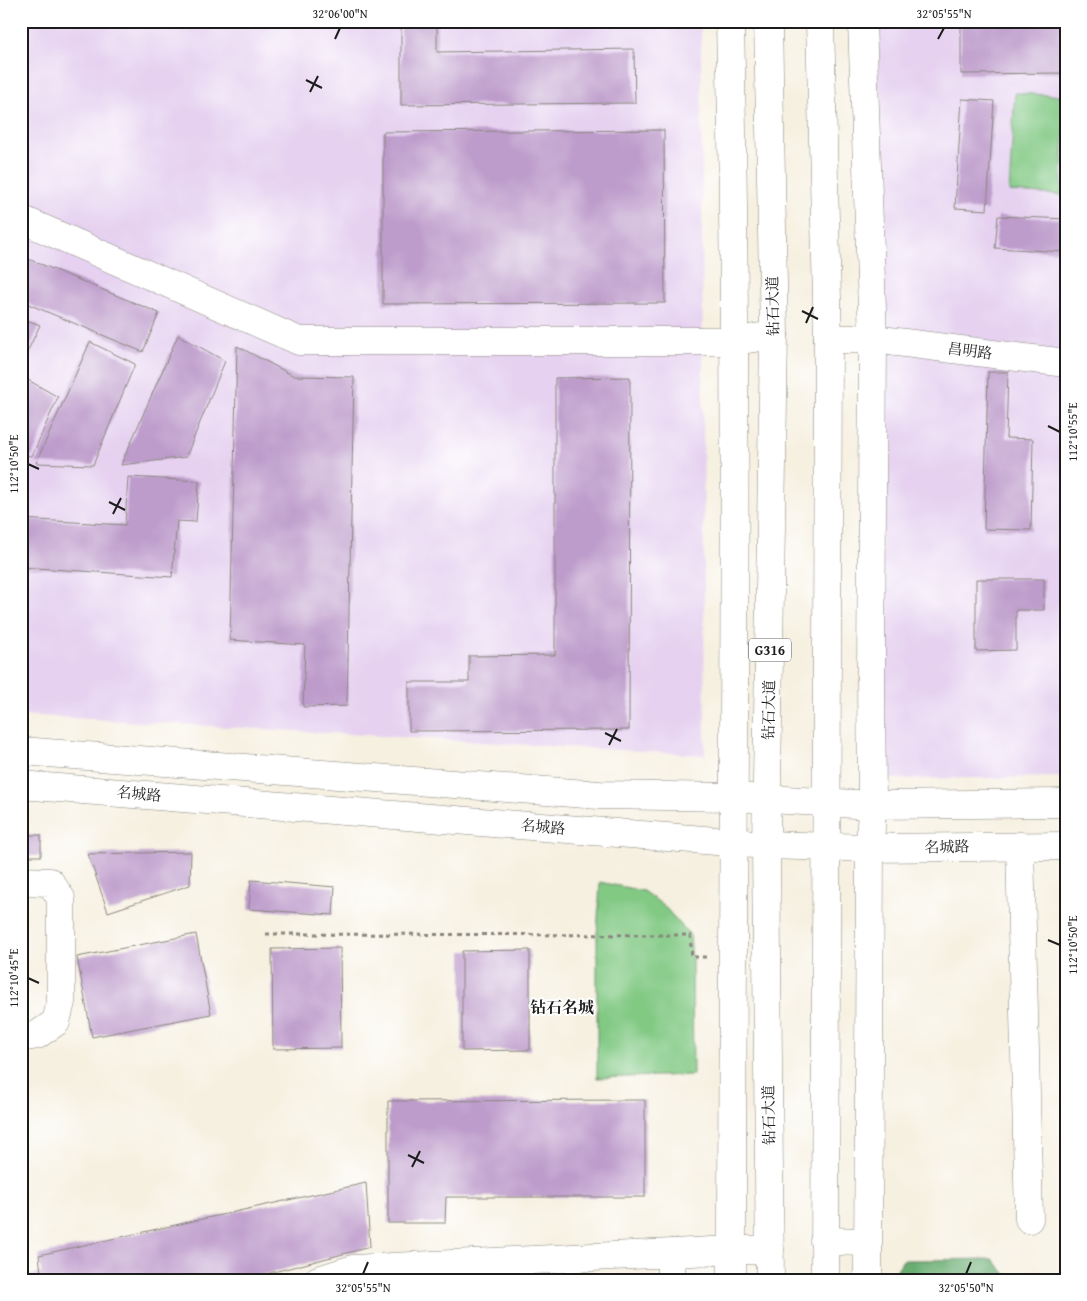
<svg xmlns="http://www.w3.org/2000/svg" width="1087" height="1301" viewBox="0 0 1087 1301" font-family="'Gentium Book Plus','Noto Serif SC',serif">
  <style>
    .built { fill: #e6d2f0 }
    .green { fill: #82c984; stroke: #4f7250 }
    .forest { fill: #69ad72; stroke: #426447 }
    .building { fill: #bd9bcb }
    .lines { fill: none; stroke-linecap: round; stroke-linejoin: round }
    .minor-casing { stroke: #89867e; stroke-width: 29 }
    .major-casing { stroke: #89867e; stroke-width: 29 }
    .highway-casing { stroke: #89867e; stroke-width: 29 }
    .path { stroke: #89867e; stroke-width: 3; stroke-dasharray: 4 4; stroke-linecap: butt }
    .minor { stroke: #fff; stroke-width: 28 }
    .major { stroke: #fff; stroke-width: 28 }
    .highway { stroke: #fff; stroke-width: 28 }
    .ticks { fill: none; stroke: #1c1c1c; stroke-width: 2 }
    .labels { text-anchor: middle; stroke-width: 4; stroke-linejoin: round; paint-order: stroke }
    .shield { fill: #fff; stroke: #606060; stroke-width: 1 }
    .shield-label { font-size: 14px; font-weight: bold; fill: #1c1c1c }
    .street-label { font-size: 15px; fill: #1c1c1c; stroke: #fff }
    .neighbourhood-label { font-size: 16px; font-weight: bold; fill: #1c1c1c; stroke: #fff }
    .neatline { fill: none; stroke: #1c1c1c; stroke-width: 2 }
    .ticks-label { font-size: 12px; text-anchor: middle; fill: #1c1c1c }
  </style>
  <rect width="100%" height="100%" fill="#fff"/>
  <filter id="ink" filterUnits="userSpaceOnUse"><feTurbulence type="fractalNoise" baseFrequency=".02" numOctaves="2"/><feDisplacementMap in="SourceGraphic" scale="10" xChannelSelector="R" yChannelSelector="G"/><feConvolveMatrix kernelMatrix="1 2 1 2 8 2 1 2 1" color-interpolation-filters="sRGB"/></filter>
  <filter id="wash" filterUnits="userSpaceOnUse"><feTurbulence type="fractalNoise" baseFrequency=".0096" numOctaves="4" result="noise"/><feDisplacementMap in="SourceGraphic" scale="20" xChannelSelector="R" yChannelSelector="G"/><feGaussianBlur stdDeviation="1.12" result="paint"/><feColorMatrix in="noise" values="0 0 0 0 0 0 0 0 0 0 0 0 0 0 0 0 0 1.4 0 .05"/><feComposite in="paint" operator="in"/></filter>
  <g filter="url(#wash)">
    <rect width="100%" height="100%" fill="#f6f0e0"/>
    <!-- built -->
    <path class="built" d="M21 21H701L705 755 21 715Z
      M875 21H1066V777L885 779Z"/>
    <!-- green -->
    <path class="green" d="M1015 93 1066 96 1061 195 1009 192Z
      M600 882 643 891 663 905 690 935 692 957 693 1075 597 1078V935Z"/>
    <!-- forest -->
    <path class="forest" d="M993 1259 1011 1280H890L903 1260Z"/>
    <g id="blocks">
      <!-- building -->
      <path class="building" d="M401 21H437V52L634 49 635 103 401 105Z
        M961 21H1066V73L961 74Z
        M962 99 994 101 987 210 955 208Z
        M664 130 665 303 383 304V132Z
        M998 216 1066 219V252L995 248Z
        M21 256 159 313 143 352 21 301Z
        M21 318 40 325 21 365Z
        M178 335 225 361 186 457 121 465Z
        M90 342 135 364 93 465 36 463Z
        M237 346 294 376 354 377 347 706 303 707 305 645 230 640Z
        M988 372H1008L1006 438 1033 439 1031 530 984 529Z
        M21 376 58 397 32 456 21 455Z
        M630 377 629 730 409 731V682H469V656L555 655V378Z
        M128 477 199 481 196 522 177 521 172 577 21 567V519L125 525Z
        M976 579H1044V610H1016V650L976 651Z
        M21 835H41V856H21Z
        M191 852 190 885 108 912 88 854Z
        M251 880 335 887 333 915 249 909Z
        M196 934 211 1014 92 1037 77 957Z
        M340 948 341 1048 273 1049 272 949Z
        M530 950V1050L462 1051V951Z
        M645 1100V1197H446L445 1223H388V1101Z
        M366 1183 370 1247 243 1280H21V1277L41 1273 39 1255Z"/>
    </g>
  </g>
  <g filter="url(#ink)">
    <use href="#blocks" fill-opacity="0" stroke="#89867e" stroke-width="1"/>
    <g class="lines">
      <!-- minor casing -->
      <g class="minor-casing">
        <path id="minor" d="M730 21C739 441 732 860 732 1280
          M862 21 873 339 871 677 872 805 870 848 868 1280
          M21 219 299 341H735L774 335
          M828 339H873L1066 363
          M1020 846 1029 1219
          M21 881 50 882 61 898V1002L56 1022 37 1035 21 1038
          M824 1241 868 1242
          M671 1253V1280
          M318 1280 353 1269 732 1250H770"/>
      </g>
      <!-- major casing -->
      <g class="major-casing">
        <path id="major" d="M21 751 599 795 734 797 872 805 1066 803
          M21 785 766 845 870 848 1066 846"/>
      </g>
      <!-- highway casing -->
      <g class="highway-casing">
        <path id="highway" d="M768 21 774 335 766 845 770 1280
          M820 21 828 339 825 1280"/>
      </g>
      <!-- path -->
      <path class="path" d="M266 934 690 935 692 957H708"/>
      <!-- minor -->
      <use href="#minor" class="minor"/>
      <!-- major -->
      <use href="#major" class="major"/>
      <!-- highway -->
      <use href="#highway" class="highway"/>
    </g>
  </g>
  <!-- ticks -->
  <path class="ticks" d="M335 39 340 28M938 39 944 28M306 80 322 88M310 92 318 76M802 311 818 319M806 323 813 307M1048 426 1060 432M28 464 39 469M109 502 125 510M113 514 121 498M605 733 621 741M609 745 617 729M1048 940 1060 945M28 978 39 983M408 1155 424 1163M412 1167 420 1151M363 1274 368 1262M966 1274 971 1262"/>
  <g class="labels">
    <!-- shield labels -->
    <rect class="shield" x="749" y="638.5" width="42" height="23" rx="4"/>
    <g class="shield-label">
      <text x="770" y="655">G316</text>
    </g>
    <!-- street labels -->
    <g class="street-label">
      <text transform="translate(773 306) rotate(-91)" y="5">钻石大道</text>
      <text transform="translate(970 351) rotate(7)" y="5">昌明路</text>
      <text transform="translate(769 710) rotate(-89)" y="5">钻石大道</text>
      <text transform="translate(139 794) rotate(5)" y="5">名城路</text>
      <text transform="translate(543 827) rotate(5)" y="5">名城路</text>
      <text transform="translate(947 847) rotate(-1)" y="5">名城路</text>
      <text transform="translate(769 1115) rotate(-91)" y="5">钻石大道</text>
    </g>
    <!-- neighbourhood labels -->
    <g class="neighbourhood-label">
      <text x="562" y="1013">钻石名城</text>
    </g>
  </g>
  <!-- margin -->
  <rect width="1087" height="1301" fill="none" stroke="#fff" stroke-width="55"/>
  <rect x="28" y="28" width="1032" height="1246" class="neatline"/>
  <g class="ticks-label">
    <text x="340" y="18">32°06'00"N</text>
    <text x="944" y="18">32°05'55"N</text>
    <text transform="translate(1073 432) rotate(-90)" y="4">112°10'55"E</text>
    <text transform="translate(14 464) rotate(-90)" y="4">112°10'50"E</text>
    <text transform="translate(1073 945) rotate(-90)" y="4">112°10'50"E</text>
    <text transform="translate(14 978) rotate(-90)" y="4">112°10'45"E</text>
    <text x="363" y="1292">32°05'55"N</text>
    <text x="966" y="1292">32°05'50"N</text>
  </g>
</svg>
